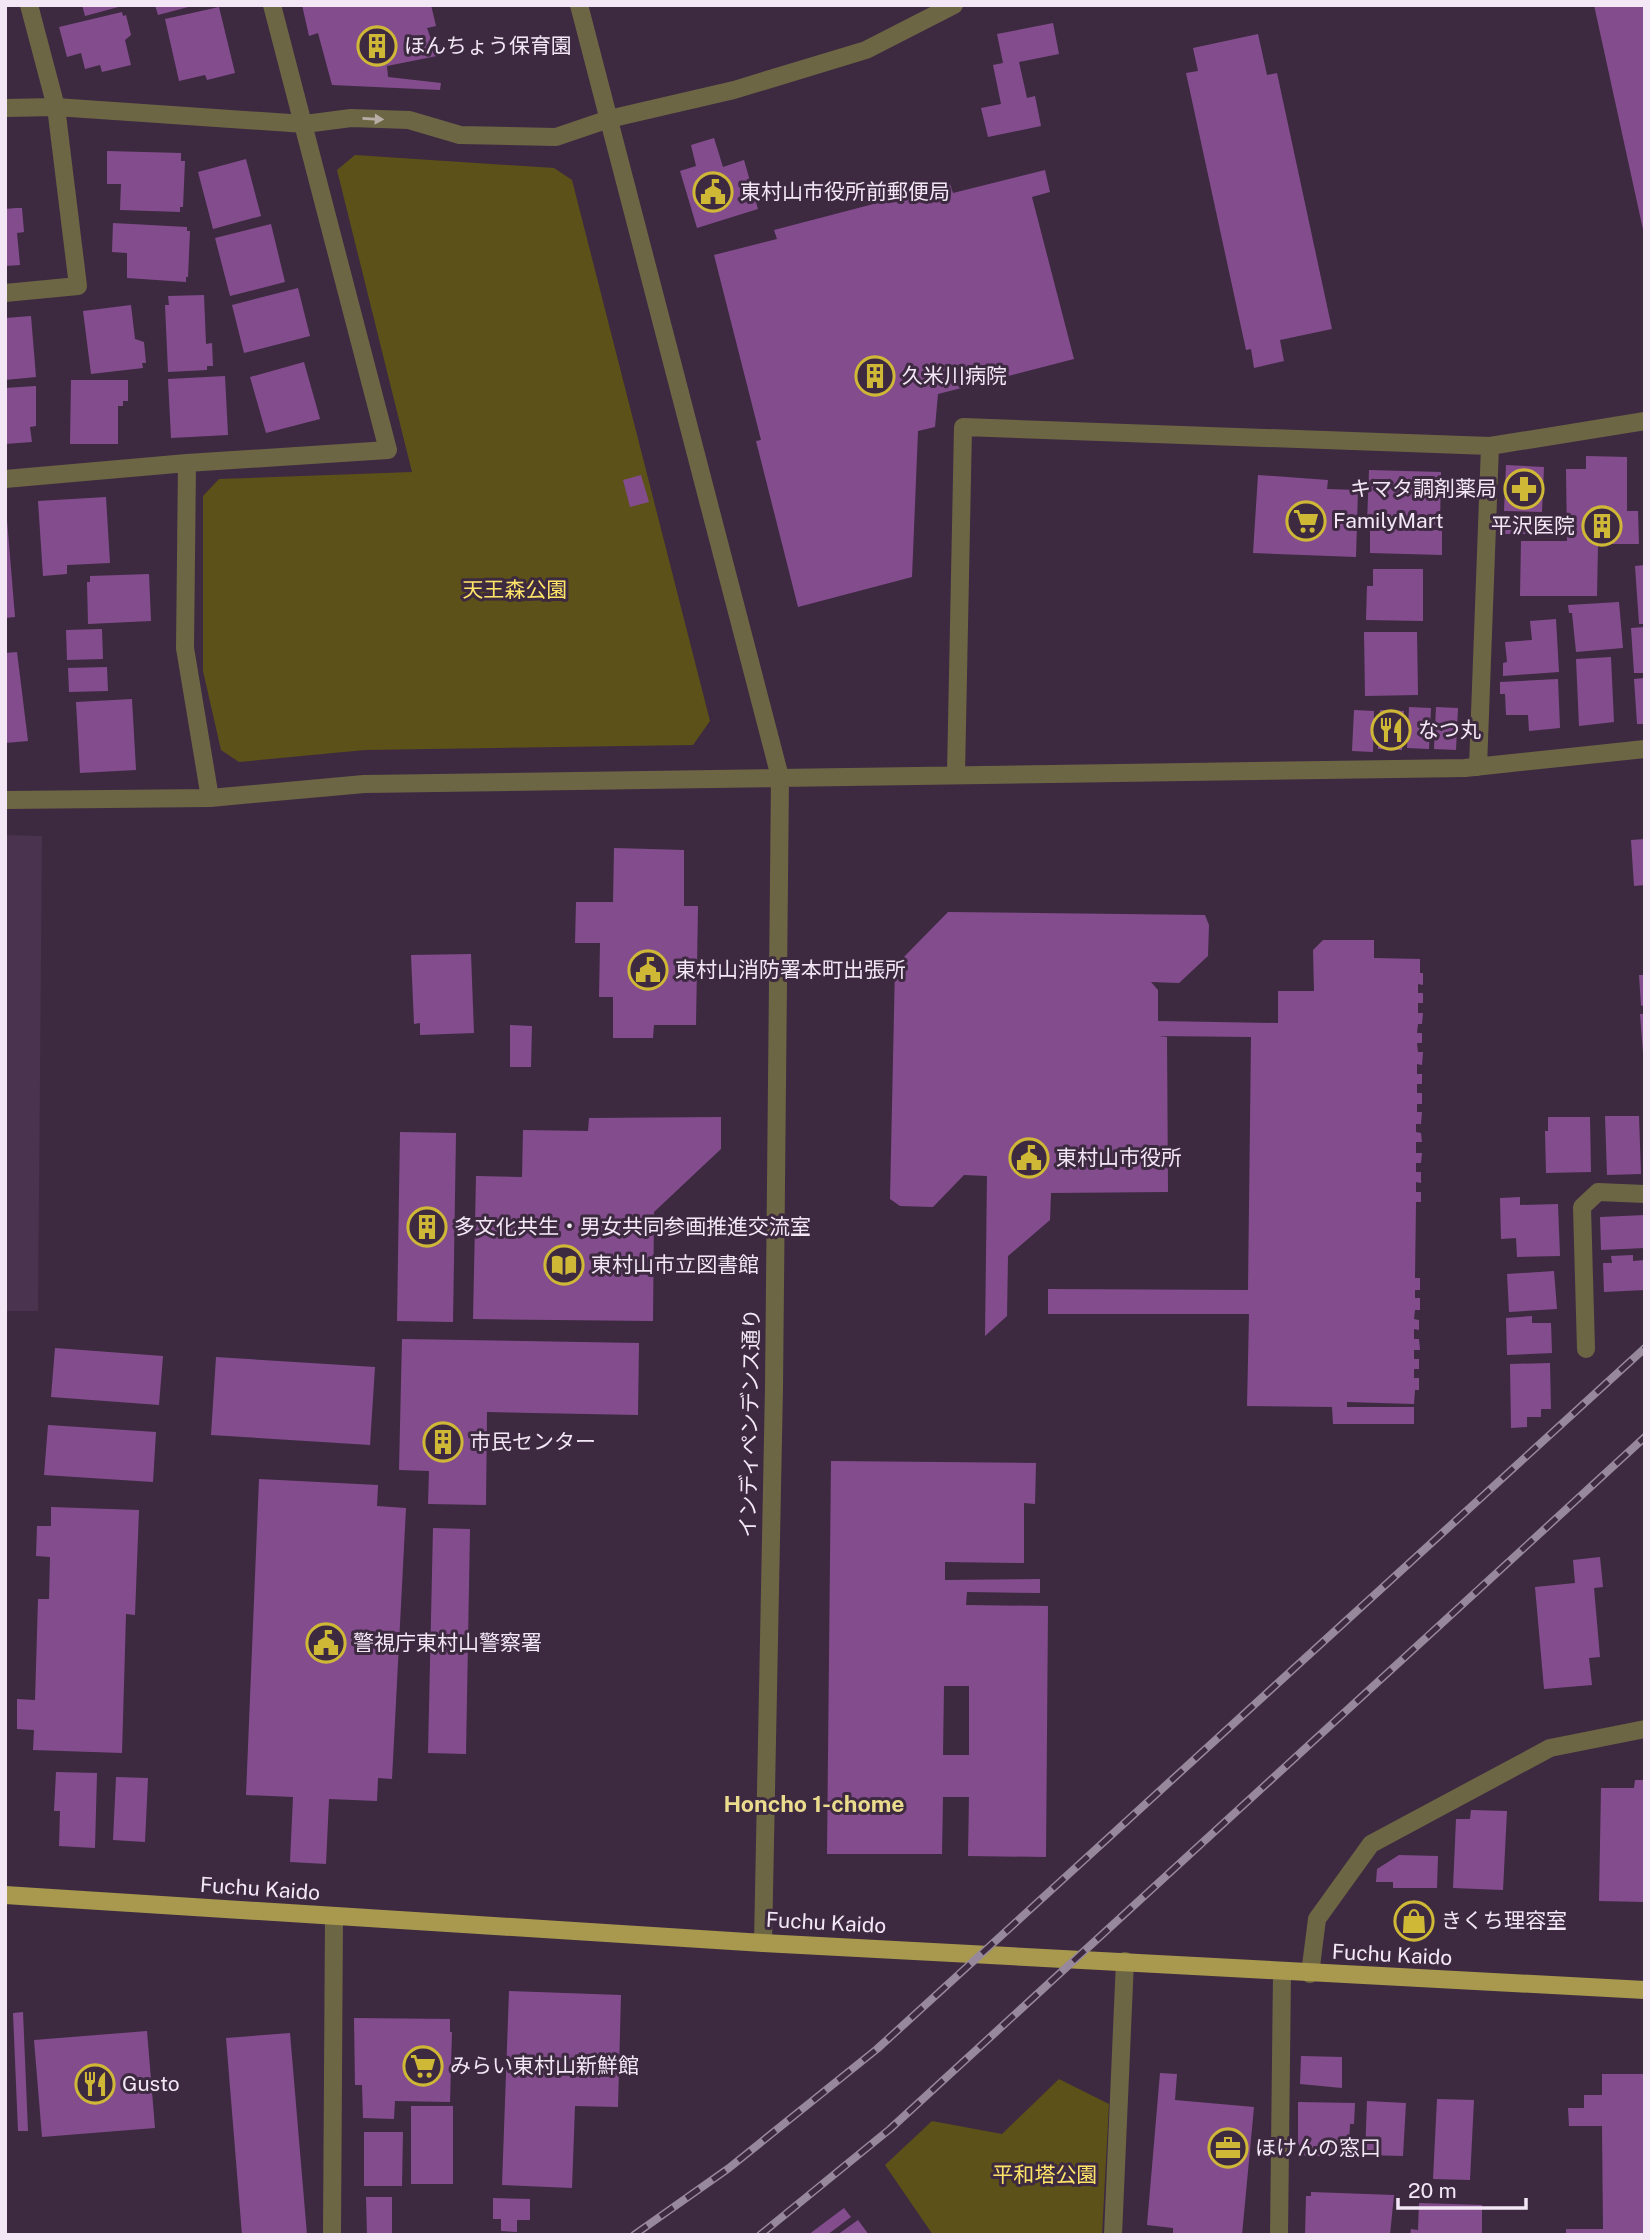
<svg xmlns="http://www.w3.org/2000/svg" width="1650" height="2240" viewBox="0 0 1650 2240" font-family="'Public Sans','Noto Sans JP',sans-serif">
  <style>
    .built { fill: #4a334e }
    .green { fill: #5c5118 }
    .building { fill: #834d8d; fill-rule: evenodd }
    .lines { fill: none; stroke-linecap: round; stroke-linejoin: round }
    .minor { stroke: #6d6644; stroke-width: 18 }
    .major { stroke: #a8994e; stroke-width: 18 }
    .rail-casing { stroke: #98889b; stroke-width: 8 }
    .rail { stroke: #3d2a41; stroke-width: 5; stroke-dasharray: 16; stroke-linecap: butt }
    .oneway { fill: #b7ada6 }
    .labels { text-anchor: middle; stroke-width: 6; stroke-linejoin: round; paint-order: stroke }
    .poi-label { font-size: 21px; fill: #f3e7f6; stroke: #3d2a41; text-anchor: start }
    .park-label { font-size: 21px; fill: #fde468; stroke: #3d2a41 }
    .street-label { font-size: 21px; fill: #f3e7f6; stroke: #3d2a41 }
    .neighbourhood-label { font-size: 23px; font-weight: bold; fill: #ebdb8d; stroke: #3d2a41 }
  </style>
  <rect width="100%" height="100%" fill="#3d2a41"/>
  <!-- built -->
  <path class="built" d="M5 835 42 836 38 1311H5Z"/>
  <!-- green -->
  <path class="green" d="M355 155 554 168 572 180 710 721 693 745 365 750 239 762 221 750 203 671V496L219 479 412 472 337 170Z
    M1059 2079 1109 2104 1102 2235H933L885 2165 932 2121 1002 2134Z"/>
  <!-- building -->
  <path class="building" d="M82 5H122V6L85 16Z
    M155 5H192V6L158 15Z
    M302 5H431L436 26 427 28 437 56 387 66 388 77 441 83 440 90 332 85 318 33 309 36Z
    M1594 5H1645V233L1644 234Z
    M219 7 235 73 207 80 205 75 179 81 165 19Z
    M122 12 123 16 126 15 131 35 125 40 131 65 102 72 100 65 85 69 81 53 67 57 59 27Z
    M1053 23 1059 54 1019 62 1027 98 1035 96 1041 126 988 137 981 108 1001 104 993 65 1003 63 997 34Z
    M1258 34 1267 75 1277 73 1332 329 1280 340 1284 361 1254 368 1251 349 1246 350 1186 73 1198 71 1193 48Z
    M714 138 723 167 744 160 758 209 697 228 680 171 696 166 691 145Z
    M107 151 181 153V161H185L183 207H180V212L120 210 121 184H107Z
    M246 159 261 216 213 229 198 172Z
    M1045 170 1050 192 1032 197 1074 359 938 394 935 427 918 431 912 577 798 607 756 441 761 440 714 255 777 239 774 230 950 184 953 193Z
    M16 208H22L24 232 17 233 20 265 5 266V209Z
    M113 223 187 227V231H190L188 277H186V282L127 278V253L112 252Z
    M271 224 285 282 230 296 215 238Z
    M298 288 310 336 244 353 232 305Z
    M204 295 206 344 212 343 213 366H207V370L168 372 165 305H169L168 296Z
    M131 305 135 339 144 342 146 363H142L143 368 91 374 83 311Z
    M31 316 36 377 5 380V318Z
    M304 362 320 419 266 433 250 377Z
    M225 376 228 435 171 438 168 379Z
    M71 380H128V401H123V406H118V444H70Z
    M36 386V426L30 427 32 442 5 444V388Z
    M1586 456 1627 457V511H1638L1639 544H1598L1597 596H1520L1521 541H1567L1566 469H1586Z
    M1506 465 1544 467 1542 512 1504 511Z
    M1369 470 1441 472 1440 525 1367 523Z
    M641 475 649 502 630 507 623 480Z
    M1258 475 1328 480 1327 489 1358 490 1356 557 1253 553Z
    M106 497 110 563 67 565V574L43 576 38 501Z
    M1506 514H1538V534H1505Z
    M5 520H7L15 617 5 618Z
    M1370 529 1442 530V555L1370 553Z
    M1645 565V624H1639L1635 566Z
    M1373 569H1423V621L1366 620 1367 586H1373Z
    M149 574 151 621 88 624 87 582H90V576Z
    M1619 602 1623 648 1576 652 1572 613H1569L1568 605Z
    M1556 619 1559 672 1503 676V663L1507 662 1505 642 1532 640 1530 621Z
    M1645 627V673H1634L1631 628Z
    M102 629 103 659 67 660 66 630Z
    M1364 632H1417L1418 695 1365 696Z
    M17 652 28 741 5 743V653Z
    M1611 657 1614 722 1579 726 1576 659Z
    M107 667 108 691 69 692 68 668Z
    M1645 678V724H1637L1634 679Z
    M1558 679 1560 728 1529 731 1528 715H1506L1505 694H1500V682Z
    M132 699 136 770 80 773 76 702Z
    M1409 707 1431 708 1429 749 1407 748Z
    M1436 707 1458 708 1456 750 1434 749Z
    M1354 710 1374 711 1373 752 1352 751Z
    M1380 710 1404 711 1402 750 1378 749Z
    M1645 839V885L1634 886 1631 840Z
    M614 848 684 850V906H698L696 1025H654L653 1038H613V997H599L600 943H575L576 902H613Z
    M948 912 1205 915 1209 925 1208 956 1179 983 1151 982 1158 990V1021L1278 1023V991H1314L1313 950 1323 940H1374V958L1420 959V973H1423V985L1418 984V993H1423V1003H1418V1013H1423L1422 1024H1418L1417 1033H1422V1043H1417L1418 1052H1423L1422 1065 1417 1064V1074H1422V1084H1417V1093H1422V1104H1417V1112H1422L1421 1124H1416V1132L1421 1133 1422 1142H1416V1153H1422L1421 1163H1416V1172H1421V1183L1416 1182V1192H1421V1202H1416L1415 1278H1420V1290H1415V1298H1420V1310H1415L1414 1319 1419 1320V1330L1414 1329V1339H1419L1420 1350H1414V1359H1419V1369H1414V1378H1419V1390H1415L1414 1404 1347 1402V1407H1414V1424H1333L1332 1407 1247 1406 1249 1314H1048V1289L1248 1290 1251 1037 1159 1036 1167 1037 1168 1192 1051 1193 1050 1220 1008 1256 1007 1316 985 1336 987 1176 964 1175 933 1207 900 1206 890 1199 895 966Z
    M471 954 474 1033 420 1035V1023L414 1024 411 955Z
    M1639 975H1645V1005L1641 1006Z
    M1640 1014H1645V1053H1643Z
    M510 1025 532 1026 531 1067H510Z
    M1605 1116H1639L1641 1174 1607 1175Z
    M721 1117V1149L654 1212 653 1321 473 1319 476 1176 522 1177 523 1130 588 1131 589 1118Z
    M1548 1117H1590L1591 1172 1546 1173 1545 1131H1548Z
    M400 1132 456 1133 453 1322 397 1321Z
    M1520 1197V1205L1558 1204 1560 1256 1517 1257 1516 1238 1501 1239 1500 1198Z
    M1645 1215V1248L1601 1250 1600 1217Z
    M1633 1255V1261L1645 1260V1290L1604 1292 1603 1263H1612L1611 1256Z
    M1554 1271 1557 1309 1509 1312 1507 1274Z
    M1532 1316V1323H1551L1552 1353 1507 1355 1506 1318Z
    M402 1339 639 1343 638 1415 487 1412 486 1505 428 1504 429 1471 399 1470Z
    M55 1348 163 1356 159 1405 51 1397Z
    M216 1357 375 1367 370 1445 211 1435Z
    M1550 1363 1551 1409H1541V1417H1527V1427L1511 1428 1510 1364Z
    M48 1425 156 1432 153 1482 44 1475Z
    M831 1461 1036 1463 1035 1504 1024 1503V1563L945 1562V1580L1040 1579V1593L967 1592 966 1605 1048 1606 1046 1857 968 1856 969 1797H943L942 1854H827ZM944 1686H969V1755H943Z
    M259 1479 378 1485 377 1506 406 1508 392 1779 378 1778 377 1801 329 1799 326 1864 290 1862 293 1797 246 1795Z
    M51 1507 139 1510 135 1615 126 1614 122 1753 33 1750 34 1730 17 1729V1699L35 1700 38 1599H49L50 1557 36 1556 37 1526H51Z
    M433 1528 470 1529 466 1754 428 1753Z
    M1600 1557 1603 1587 1594 1588 1600 1657 1589 1658 1592 1685 1544 1689 1535 1587 1575 1583 1573 1560Z
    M56 1772 97 1773 95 1848 59 1846 60 1811H54Z
    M116 1777 148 1778 145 1842 113 1840Z
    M1635 1780H1645V1902L1599 1901 1601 1788H1634Z
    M1471 1810 1507 1811 1503 1890 1453 1888 1456 1819H1470Z
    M1399 1855 1438 1856 1437 1888H1393V1882H1376L1377 1869Z
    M509 1991 621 1995 618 2107 575 2106 572 2188 502 2185Z
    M23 2012 28 2131H18L13 2013Z
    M354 2018 450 2019V2032H452L450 2102 395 2101 394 2119 363 2118 362 2085H355Z
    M147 2031 155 2128 42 2137 34 2040Z
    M290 2033 307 2235H242L226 2038Z
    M1301 2056 1342 2057V2088L1300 2084Z
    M1160 2073 1177 2074 1175 2100 1254 2107 1242 2235H1173V2228L1147 2225Z
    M1602 2074H1645V2235H1566V2229H1603L1602 2126H1569L1568 2108H1584V2095H1602Z
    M1437 2099 1474 2100 1470 2180 1433 2179Z
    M1367 2101 1406 2103 1403 2156 1365 2155Z
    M1298 2102 1355 2103 1354 2124H1350L1349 2147H1344V2156H1305L1298 2143Z
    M411 2106H453V2184H411Z
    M364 2132H403L402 2186H364Z
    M1311 2192 1394 2195 1390 2235H1305L1306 2196H1311Z
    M366 2197H392V2235H367Z
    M493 2198 530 2199V2220H517V2232L501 2231V2219H493Z
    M1419 2203 1482 2205V2235H1410L1411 2229 1418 2230Z
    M844 2208 851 2217 827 2235H808Z
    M858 2220 869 2235H837Z"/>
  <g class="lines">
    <!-- minor -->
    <path class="minor" d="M579 5 780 777 774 1387 763 1943
      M5 108 56 107 305 124 351 118 409 120 460 135 556 137 609 119 734 90 866 50 954 5
      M5 293 78 286 56 107 29 5
      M187 463 185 648 210 798
      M5 479 187 463 388 450 272 5
      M1478 767 1490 446
      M956 774 963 427 1490 446 1645 421
      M5 800 210 798 364 784 1465 768 1645 749
      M1586 1349 1582 1207 1598 1192 1645 1194
      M1310 1974 1317 1919 1371 1844 1550 1748 1645 1729
      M332 2235 334 1916
      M1113 2235 1125 1961
      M1279 2235 1282 1972"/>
    <!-- major -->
    <path class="major" d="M5 1895 763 1943 1645 1990"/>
    <!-- rail casing -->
    <g class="rail-casing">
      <path id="rail" d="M634 2235 729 2168 877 2049 1645 1348
        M760 2235 890 2129 1645 1437"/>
    </g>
    <!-- rail -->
    <use href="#rail" class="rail"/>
  </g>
  <!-- one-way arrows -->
  <defs><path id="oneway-solid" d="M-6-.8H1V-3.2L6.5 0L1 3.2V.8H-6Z" transform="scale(1.75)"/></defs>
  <use class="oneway" href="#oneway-solid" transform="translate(373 119) rotate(3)"/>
  <!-- icons -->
  <defs>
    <g id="building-ring" transform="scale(2.0125)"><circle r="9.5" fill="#3d2a41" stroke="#d0b837" stroke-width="1.5"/><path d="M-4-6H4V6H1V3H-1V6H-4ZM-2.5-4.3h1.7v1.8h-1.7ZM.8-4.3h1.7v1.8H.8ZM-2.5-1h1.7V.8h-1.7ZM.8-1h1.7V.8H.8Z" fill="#d0b837"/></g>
    <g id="civic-ring" transform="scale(2.0125)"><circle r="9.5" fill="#3d2a41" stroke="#d0b837" stroke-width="1.5"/><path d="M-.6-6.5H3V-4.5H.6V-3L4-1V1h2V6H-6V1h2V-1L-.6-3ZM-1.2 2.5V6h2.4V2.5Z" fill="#d0b837"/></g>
    <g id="pharmacy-ring" transform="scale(2.0125)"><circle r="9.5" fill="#3d2a41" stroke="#d0b837" stroke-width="1.5"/><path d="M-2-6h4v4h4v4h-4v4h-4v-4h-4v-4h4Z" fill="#d0b837"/></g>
    <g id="supermarket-ring" transform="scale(2.0125)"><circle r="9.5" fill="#3d2a41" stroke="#d0b837" stroke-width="1.5"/><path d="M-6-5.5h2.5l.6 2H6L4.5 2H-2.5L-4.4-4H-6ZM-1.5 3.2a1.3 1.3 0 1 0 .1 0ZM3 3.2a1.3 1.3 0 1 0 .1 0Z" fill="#d0b837"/></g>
    <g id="restaurant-ring" transform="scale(2.0125)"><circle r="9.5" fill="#3d2a41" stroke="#d0b837" stroke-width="1.5"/><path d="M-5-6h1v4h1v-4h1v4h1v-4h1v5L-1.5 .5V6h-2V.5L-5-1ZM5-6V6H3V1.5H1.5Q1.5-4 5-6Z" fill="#d0b837"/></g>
    <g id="library-ring" transform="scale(2.0125)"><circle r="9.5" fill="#3d2a41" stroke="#d0b837" stroke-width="1.5"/><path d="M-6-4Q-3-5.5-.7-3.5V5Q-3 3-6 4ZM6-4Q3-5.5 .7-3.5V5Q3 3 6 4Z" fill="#d0b837"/></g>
    <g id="shop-ring" transform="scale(2.0125)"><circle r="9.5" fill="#3d2a41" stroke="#d0b837" stroke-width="1.5"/><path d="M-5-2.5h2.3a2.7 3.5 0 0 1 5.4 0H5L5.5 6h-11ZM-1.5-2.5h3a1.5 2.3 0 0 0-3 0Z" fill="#d0b837"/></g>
    <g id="office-ring" transform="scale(2.0125)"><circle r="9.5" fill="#3d2a41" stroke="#d0b837" stroke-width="1.5"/><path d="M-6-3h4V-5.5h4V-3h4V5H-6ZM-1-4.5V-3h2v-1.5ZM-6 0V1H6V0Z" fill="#d0b837"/></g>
  </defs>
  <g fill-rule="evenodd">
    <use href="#building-ring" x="377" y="46"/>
    <use href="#civic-ring" x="713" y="192"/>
    <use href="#building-ring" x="875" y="376"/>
    <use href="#pharmacy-ring" x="1524" y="489"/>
    <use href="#supermarket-ring" x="1306" y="521"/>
    <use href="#building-ring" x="1602" y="526"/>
    <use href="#restaurant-ring" x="1391" y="730"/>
    <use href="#civic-ring" x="648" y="970"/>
    <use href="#civic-ring" x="1029" y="1158"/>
    <use href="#building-ring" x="427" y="1227"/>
    <use href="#library-ring" x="564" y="1265"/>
    <use href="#building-ring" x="443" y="1442"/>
    <use href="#civic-ring" x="326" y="1643"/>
    <use href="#shop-ring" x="1414" y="1921"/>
    <use href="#supermarket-ring" x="423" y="2066"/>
    <use href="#restaurant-ring" x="95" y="2084"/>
    <use href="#office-ring" x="1228" y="2148"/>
  </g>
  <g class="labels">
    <!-- poi labels -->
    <g class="poi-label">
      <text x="404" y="53">ほんちょう保育園</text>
      <text x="740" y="199">東村山市役所前郵便局</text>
      <text x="902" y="383">久米川病院</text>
      <text x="1497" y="496" text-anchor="end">キマタ調剤薬局</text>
      <text x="1333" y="528">FamilyMart</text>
      <text x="1575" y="533" text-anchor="end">平沢医院</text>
      <text x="1418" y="737">なつ丸</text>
      <text x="675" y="977">東村山消防署本町出張所</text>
      <text x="1056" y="1165">東村山市役所</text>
      <text x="454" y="1234">多文化共生・男女共同参画推進交流室</text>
      <text x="591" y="1272">東村山市立図書館</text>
      <text x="470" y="1449">市民センター</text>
      <text x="353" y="1650">警視庁東村山警察署</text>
      <text x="1441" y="1928">きくち理容室</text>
      <text x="450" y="2073">みらい東村山新鮮館</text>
      <text x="122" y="2091">Gusto</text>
      <text x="1255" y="2155">ほけんの窓口</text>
    </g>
    <!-- park labels -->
    <g class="park-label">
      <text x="515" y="597">天王森公園</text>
      <text x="1045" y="2182">平和塔公園</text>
    </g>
    <!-- street labels -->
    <g class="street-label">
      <text transform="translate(750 1423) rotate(-89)" y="7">インディペンデンス通り</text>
      <text transform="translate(260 1889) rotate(4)" y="7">Fuchu Kaido</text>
      <text transform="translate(826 1923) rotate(3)" y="7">Fuchu Kaido</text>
      <text transform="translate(1392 1955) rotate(3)" y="7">Fuchu Kaido</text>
    </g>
    <!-- neighbourhood labels -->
    <g class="neighbourhood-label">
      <text x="814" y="1812">Honcho 1-chome</text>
    </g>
  </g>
  <!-- border -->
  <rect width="1650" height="2240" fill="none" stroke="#f3e7f6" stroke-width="14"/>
  <!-- scale -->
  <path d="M1398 2198v10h128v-10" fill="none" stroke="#f3e7f6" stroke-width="3.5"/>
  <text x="1408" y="2198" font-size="21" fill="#f3e7f6" stroke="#3d2a41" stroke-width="5" paint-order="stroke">20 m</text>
</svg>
